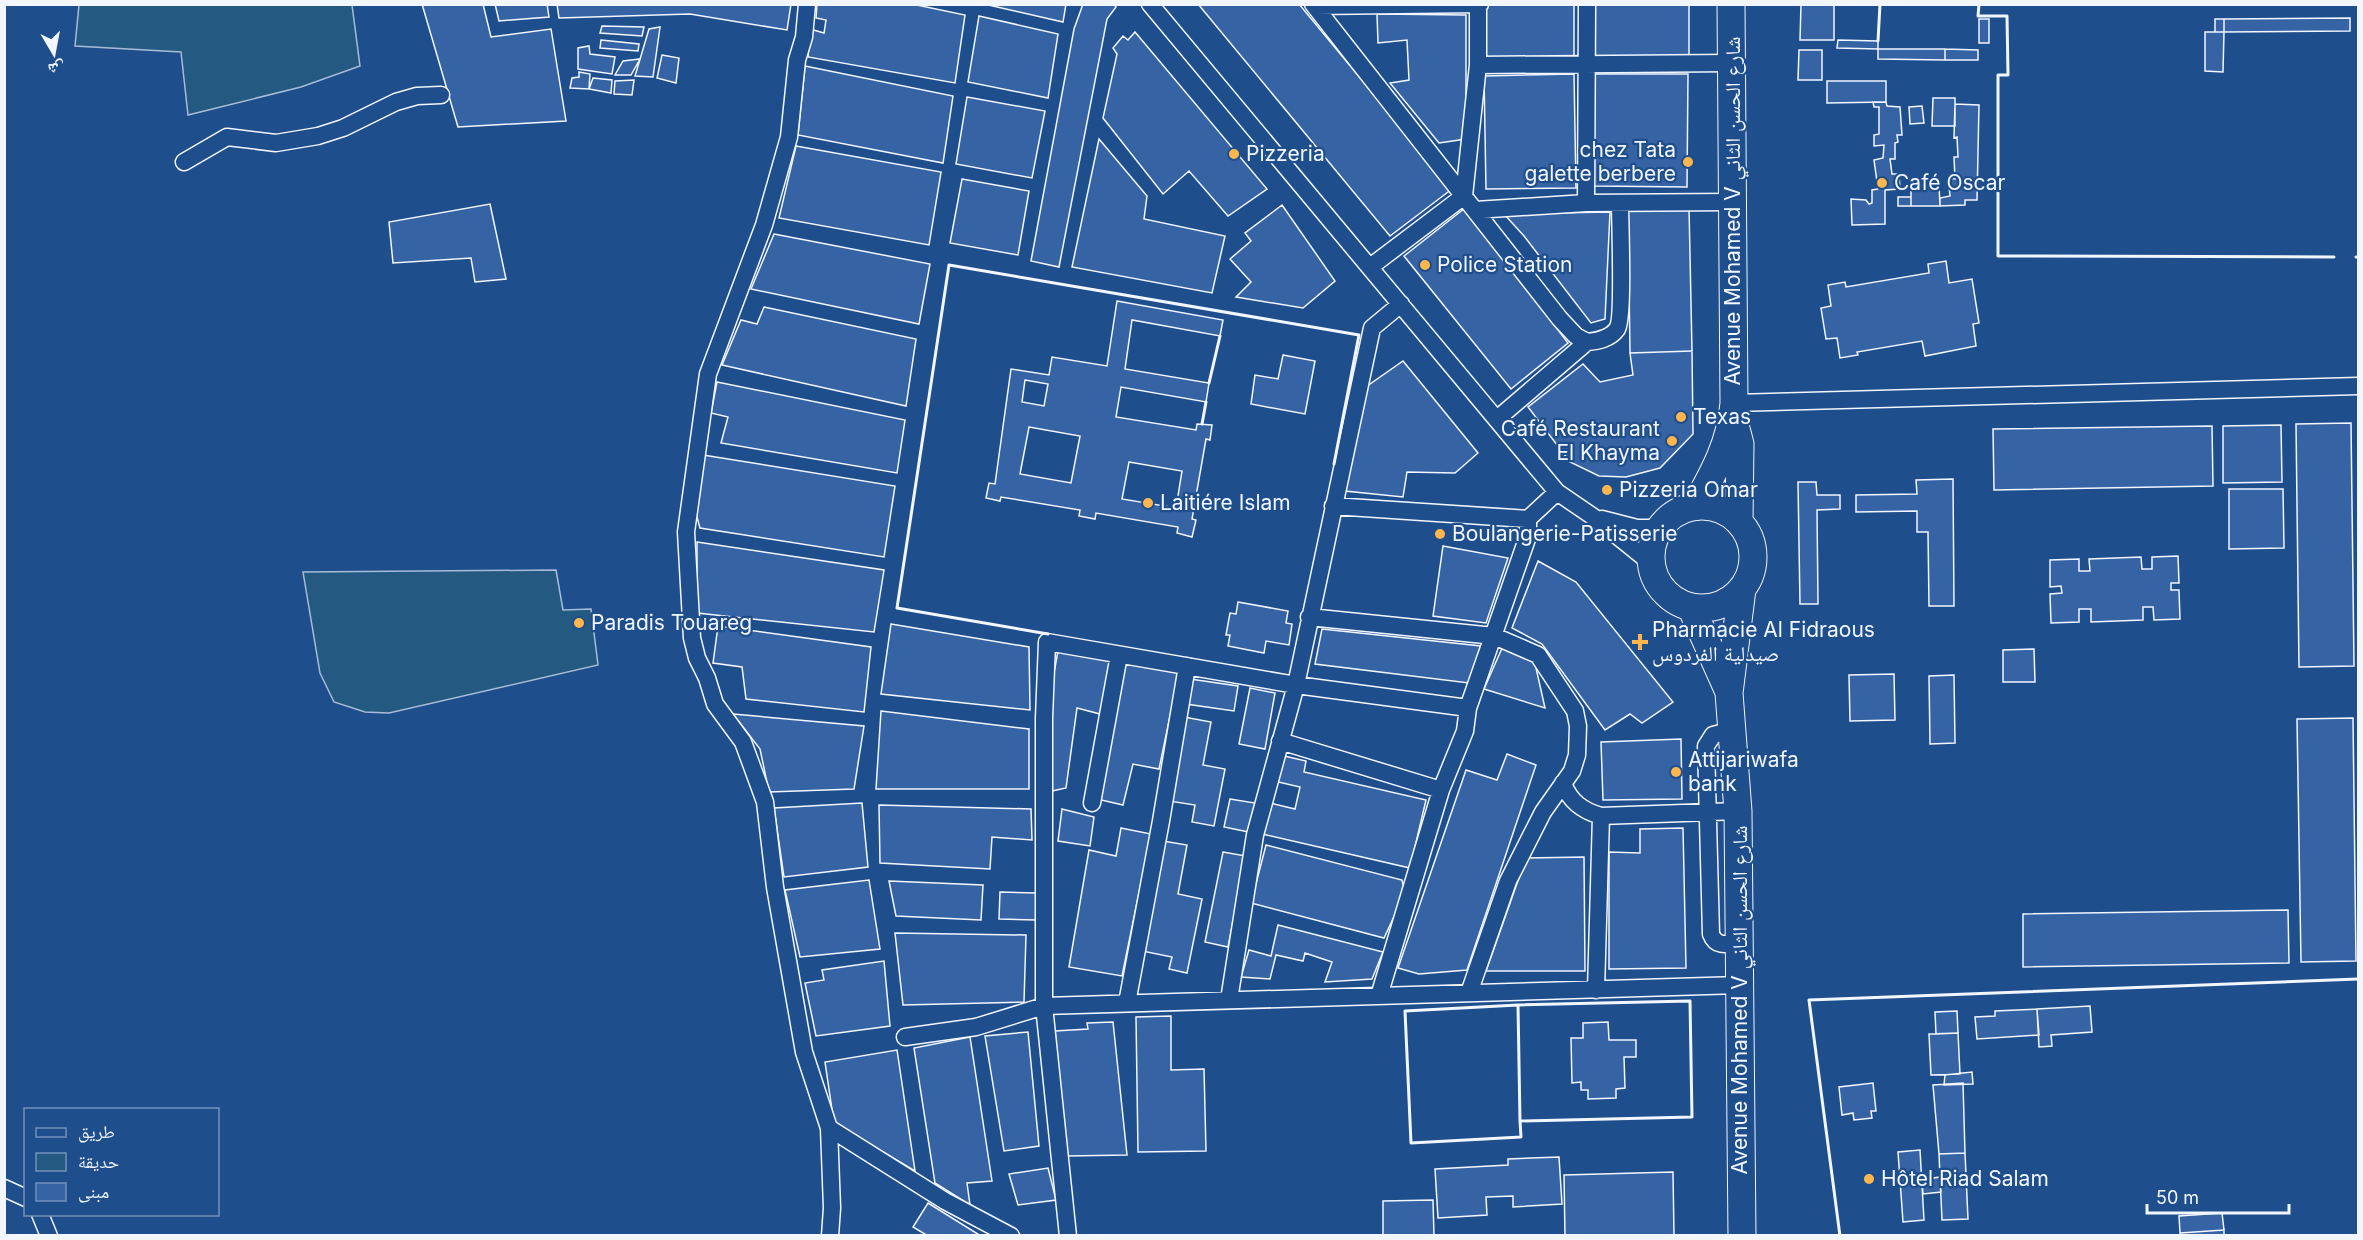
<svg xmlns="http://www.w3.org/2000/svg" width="2363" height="1240" viewBox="0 0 2363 1240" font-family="Inter,'Noto Naskh Arabic',sans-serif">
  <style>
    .green { fill: #245a82; stroke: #a8bbd7; stroke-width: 1.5 }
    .building { fill: #3563a3; stroke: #f2f6ff; stroke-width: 1.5; fill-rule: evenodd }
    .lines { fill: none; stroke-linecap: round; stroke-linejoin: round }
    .street-casing { stroke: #f2f6ff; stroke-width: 19 }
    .primary-casing { stroke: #f2f6ff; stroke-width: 29 }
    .street { stroke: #1f4e8c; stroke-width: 16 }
    .primary { stroke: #1f4e8c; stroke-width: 27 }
    .wall { stroke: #f2f6ff; stroke-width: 3 }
    .poi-dot { fill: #ffb74d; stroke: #1f4e8c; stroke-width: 2 }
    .labels { text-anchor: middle; stroke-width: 4.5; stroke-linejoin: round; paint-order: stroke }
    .poi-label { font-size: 21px; fill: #f2f6ff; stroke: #1f4e8c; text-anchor: start }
    .street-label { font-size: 21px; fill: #f2f6ff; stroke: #1f4e8c }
  </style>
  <rect width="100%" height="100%" fill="#1f4e8c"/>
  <!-- green -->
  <path class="green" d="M79 5H352L360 66 301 87 188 115 181 52 75 46Z
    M556 570 563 610 591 609 598 665 389 713 365 712 334 702 320 673 303 572Z"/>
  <!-- building -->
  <path class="building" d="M422 4H483L491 37 551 29 566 121 458 127Z
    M495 4H547L549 17 499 21Z
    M557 4H791L787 30 690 14 559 18Z
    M817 4H912L965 15 955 83 808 57 810 29 824 33 826 20 816 18Z
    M984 4H1066L1063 22Z
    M1083 4H1114L1116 7 1107 19 1059 267 1031 261 1074 29Z
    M1198 4H1299L1452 189 1390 236Z
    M1507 4H1574V57H1484V5Z
    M1594 4H1689V56L1593 57Z
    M1801 4H1834V40H1800Z
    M1377 14 1466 15V139L1439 143 1390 83 1409 80 1407 40 1378 43Z
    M979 16 1058 34 1048 98 968 82Z
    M2350 18V31L2224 32V19Z
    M1979 19H1989V43H1979Z
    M2215 19H2224V32H2215Z
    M602 26 644 27 642 36 600 33Z
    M660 27 653 77 635 76 649 29Z
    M1135 32 1267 189 1228 216 1189 171 1163 194 1103 118 1117 54 1113 48 1123 36 1128 40Z
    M2205 32H2224L2223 72 2205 71Z
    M601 40 639 44 638 51 600 48Z
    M1838 40 1878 41V49L1837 48Z
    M589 46 590 54 615 57 612 74 578 69V48Z
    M1878 49H1945V60L1878 59Z
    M1945 49 1978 50V60H1945Z
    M1799 50H1822V80H1798Z
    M662 55 679 58 676 83 657 78Z
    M640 59 631 75H615L623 61Z
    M805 66 953 96 943 163 798 135Z
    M579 72 590 74 589 89 570 88 572 78 579 77Z
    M1574 74 1576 188 1486 189 1484 76Z
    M1594 74H1688L1687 187 1594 186Z
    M593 78 612 80 611 93 589 89Z
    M634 80 632 95 614 94 615 81Z
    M1827 81H1886V102L1827 103Z
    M967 97 1045 111 1032 178 956 164Z
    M1933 98H1955V126H1932Z
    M1873 102H1886L1887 106 1900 107 1902 135H1897L1898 142 1895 143V159H1890L1892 174H1899L1900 189 1885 190V224L1852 225 1851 199 1866 200 1869 204 1872 203V190L1878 189 1874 160 1883 158 1884 145 1874 146V135L1879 134V107H1874Z
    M1955 104 1979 105 1977 200H1965V205L1940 206V198L1950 196 1948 178 1955 179 1954 157H1958L1957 137 1954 138Z
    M1922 106 1924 123 1910 124 1909 107Z
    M1099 139 1147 196 1144 219 1225 236 1212 293 1072 267Z
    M796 146 941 172 929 245 779 218Z
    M962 179 1029 191 1018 255 950 243Z
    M1939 185 1940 206H1911V186Z
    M1898 197H1911V206H1898Z
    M490 204 506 279 475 282 471 258 393 263 389 222Z
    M1282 205 1335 281 1303 308 1236 297 1251 282 1230 259 1251 241 1245 233Z
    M1689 207 1692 351 1630 353 1628 208Z
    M1465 208 1568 343 1511 389 1404 256Z
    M1610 212 1605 319 1591 323 1524 236 1504 214Z
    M774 234 930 264 919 324 751 289Z
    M1946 261 1949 283 1972 279 1979 323 1973 324 1976 346 1925 356 1922 341 1857 352 1858 355 1840 358 1837 338 1826 339 1821 308 1831 306 1828 285 1845 282 1846 287 1929 273 1928 264Z
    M1117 301 1223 320 1220 336 1132 320 1125 369 1209 383 1206 402 1121 387 1116 417 1196 430 1197 424 1212 425 1210 440 1206 439 1192 519 1196 520 1192 537 1177 533 1178 527 1096 513 1095 519 1079 516 1080 510 1001 497 1000 501 986 498 989 483 995 484 1011 369 1049 375 1052 357 1107 366ZM1025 380 1048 384 1044 406 1022 402ZM1029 427 1080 436 1071 483 1020 474ZM1129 462 1182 471 1176 508 1122 499Z
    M764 307 916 339 906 406 722 365 741 320 757 324Z
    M1692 351 1693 434 1660 468 1626 477 1599 476 1570 462 1528 407 1583 364 1600 382 1633 375 1630 353Z
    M1283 355 1315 361 1305 414 1251 404 1255 375 1278 379Z
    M1403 361 1478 453 1455 473 1407 472 1403 497 1345 491 1363 389Z
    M717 382 905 420 897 473 721 443 728 417 711 413Z
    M2351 423 2354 666 2299 667 2296 424Z
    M2281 425 2282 482 2223 483V426Z
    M2212 426 2213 486 1994 490 1993 429Z
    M703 455 895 486 884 557 700 528 695 510Z
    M1953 479 1954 606H1929L1928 532H1917V511L1856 512V495L1917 494 1916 480Z
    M1798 482H1816L1817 495H1840V509L1817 510 1818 604H1800Z
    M2229 489H2283L2284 548 2229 549Z
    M697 542 884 570 874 632 697 613Z
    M1443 546 1508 558 1486 623 1433 616Z
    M2178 556 2179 583H2171V590H2179L2180 619 2154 620 2153 607H2143V620L2091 622V609H2079V622L2051 623 2050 594 2062 593 2061 586 2050 587V560L2079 559V571H2090L2089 559 2141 557 2142 569H2152V557Z
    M1538 561 1576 582 1673 702 1642 723 1630 714 1605 730 1542 644 1512 628Z
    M1238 602 1288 611 1286 623 1292 624 1289 645 1266 641 1264 653 1228 646 1230 635H1226L1230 613 1236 614Z
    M891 624 1029 647 1030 710 881 694Z
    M718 626 871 647 864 712 746 699 742 667 713 663Z
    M1322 629 1481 646 1469 683 1315 664Z
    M1503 646 1534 659 1545 708 1484 689Z
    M2034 649 2035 682H2003V650Z
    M1058 651 1111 661 1100 714 1077 708 1066 788 1052 791 1047 711Z
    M1123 663 1179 673 1159 769 1133 764 1123 805 1097 799Z
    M1894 674 1895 720 1850 721 1849 675Z
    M1954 675 1955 743 1930 744 1929 676Z
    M1190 679 1238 686 1234 711 1186 704Z
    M1250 688 1275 693 1265 749 1239 744Z
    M881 711 1029 729V789H876Z
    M733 714 864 726 854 789 769 792 760 749Z
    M1184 717 1211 722 1203 765 1225 769 1214 826 1192 822 1195 805 1169 801Z
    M2353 718 2356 961 2301 962 2297 719Z
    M1681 739 1682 799 1603 800 1601 742Z
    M1507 754 1536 765 1467 970 1419 974 1398 968 1466 770 1497 780Z
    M1280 755 1306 761 1304 772 1426 800 1410 868 1262 834 1270 803 1295 809 1300 787 1274 781Z
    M1230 799 1255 803 1249 832 1224 827Z
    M862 803 868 867 784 877 774 808Z
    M879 805 1031 809 1032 840 992 837 990 869 880 863Z
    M1062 809 1094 817 1090 846 1058 841Z
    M1121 828 1151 834 1122 976 1069 967 1089 850 1116 856Z
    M1683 828 1686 968 1609 969V852L1640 853V829Z
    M1163 841 1187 845 1178 894 1202 899 1187 973 1169 969 1172 957 1142 951Z
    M1266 845 1402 880 1405 893 1384 938 1251 903Z
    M1223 852 1246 856 1228 947 1205 942Z
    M1584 857 1585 971H1486L1526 858Z
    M869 880 880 949 800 957 785 890Z
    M889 881 983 885 981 920 896 916Z
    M1000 892 1036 893V920L999 919Z
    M2288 910 2289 963 2023 967V914Z
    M1278 925 1383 952 1372 979 1325 982 1332 962 1305 953 1303 961 1276 955 1270 979 1241 977 1249 950 1271 956Z
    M895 933 1026 935 1024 1002 903 1005Z
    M884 961 890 1026 816 1036 805 983 824 980 822 970Z
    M2090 1006 2092 1032 2051 1035 2052 1046 2039 1047 2037 1009Z
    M2037 1009 2039 1035 1977 1039 1975 1017 1995 1016V1011Z
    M1957 1011 1958 1033 1936 1034 1935 1012Z
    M1171 1016V1070L1204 1069 1206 1151 1138 1152 1136 1017Z
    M1113 1022 1127 1155 1067 1156 1055 1031 1088 1029 1087 1023Z
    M1608 1022 1609 1040H1636V1057H1624L1625 1088 1616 1089V1098L1588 1099V1090H1581V1082L1572 1083 1571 1038H1583V1023Z
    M1028 1032 1039 1146 1004 1151 985 1036Z
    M1958 1033 1960 1074 1931 1075 1929 1034Z
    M970 1037 992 1181 967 1183 970 1205 935 1183 914 1048Z
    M897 1050 915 1171 834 1123 825 1062Z
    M1972 1072 1973 1084 1944 1085 1945 1075Z
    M1873 1083 1876 1111H1871L1872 1118 1854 1120 1853 1113 1842 1115 1839 1087Z
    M1963 1083 1965 1153 1939 1154 1933 1085Z
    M1920 1150 1924 1220 1903 1222 1898 1152Z
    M1965 1153 1968 1219 1942 1220 1939 1154Z
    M1559 1157 1562 1204 1513 1207V1196L1486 1197 1487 1215 1438 1218 1435 1169 1508 1165V1159Z
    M1048 1168 1056 1200 1018 1205 1009 1174Z
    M1673 1172 1674 1236H1565L1564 1175Z
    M1940 1177 1941 1192 1923 1194 1922 1180Z
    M1433 1200 1434 1236H1383V1201Z
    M928 1203 981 1236H928L913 1227Z
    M2222 1213 2224 1230 2180 1233 2179 1216Z
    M2224 1230V1236H2180V1233Z"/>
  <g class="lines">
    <!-- street casing -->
    <g class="street-casing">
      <path id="street" d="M807 4 804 37 797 60 789 137 764 225 708 374 686 532 692 638 697 658 707 678 715 704 743 742 765 802 775 887 804 1052 829 1128 832 1208 830 1236
        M1150 4 1557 492 1595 518 1651 563
        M1313 4 1560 319 1576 336 1587 342C1598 341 1610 339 1617 329 1624 319 1620 222 1620 203
        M1315 6 1480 4
        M1478 65 1732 63
        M184 162 227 137 276 143 318 136 343 128 396 102 417 96 441 95
        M1586 203 1587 4
        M1475 210 1586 203 1732 202
        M1370 267 1464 196 1478 65V6
        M1734 403 2358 386
        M1497 419 1587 342
        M1333 506 1528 519
        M1602 519 1637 528H1660
        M1309 617 1494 636 1538 655 1575 711 1578 726 1577 755 1572 771 1543 812 1508 881 1469 993
        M1733 730 1713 735 1706 746 1711 934C1716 948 1728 944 1740 942
        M1280 741 1441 790
        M1563 783C1570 802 1583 811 1601 816L1738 811
        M1092 803 1119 655
        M1596 990 1601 816
        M1379 996 1441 790 1465 731 1468 708 1528 536V519L1557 492
        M1229 1000 1255 835 1296 685 1372 328 1401 304
        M1127 1003 1161 821 1187 666
        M905 1037 976 1027 1044 1006 1740 985
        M829 1128 945 1201 1011 1236
        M4 1188 26 1198
        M40 1214 49 1236
        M1068 1236 1044 1006V718L1047 642 1296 685 1468 708"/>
    </g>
    <!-- primary casing -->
    <g class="primary-casing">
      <path id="primary" d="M1734 421 1740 444 1739 521
        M1651 557a51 51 0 1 1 102 0a51 51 0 1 1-102 0Z
        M1695 506C1714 473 1731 441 1734 403L1731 4
        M1691 607 1729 692
        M1742 1236 1738 811 1729 693 1742 589"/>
    </g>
    <!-- street -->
    <use href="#street" class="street"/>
    <!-- primary -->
    <use href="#primary" class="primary"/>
    <!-- wall -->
    <path class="wall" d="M1978 16H2007L2008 75H1998V256L2334 257
      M1978 16 1979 4
      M1878 41 1880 4
      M2356 257H2358
      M1209 383 1220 336
      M1202 424 1206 402
      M1048 634 897 608 949 265 1359 335 1334 464
      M1518 1005 1405 1011 1411 1143 1521 1137 1520 1121 1518 1005 1690 1001 1692 1117 1520 1121
      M1840 1236 1809 1000 2358 979"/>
  </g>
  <!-- markers -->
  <g class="poi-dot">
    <circle cx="1234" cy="154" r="6"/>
    <circle cx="1688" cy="162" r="6"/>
    <circle cx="1882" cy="183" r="6"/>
    <circle cx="1425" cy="265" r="6"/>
    <circle cx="1681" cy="417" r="6"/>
    <circle cx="1672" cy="441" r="6"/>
    <circle cx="1607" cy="490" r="6"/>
    <circle cx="1148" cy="503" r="6"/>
    <circle cx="1440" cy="534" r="6"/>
    <circle cx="579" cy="623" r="6"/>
    <path d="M1637 633h6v6h6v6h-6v6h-6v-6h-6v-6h6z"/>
    <circle cx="1676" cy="772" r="6"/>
    <circle cx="1869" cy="1179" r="6"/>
  </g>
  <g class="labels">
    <!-- poi labels -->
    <g class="poi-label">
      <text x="1676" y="157" text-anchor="end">chez Tata<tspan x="1676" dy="24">galette berbere</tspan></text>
      <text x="1246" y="161">Pizzeria</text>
      <text x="1894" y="190">Café Oscar</text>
      <text x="1437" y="272">Police Station</text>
      <text x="1693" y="424">Texas</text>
      <text x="1660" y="436" text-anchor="end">Café Restaurant<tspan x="1660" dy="24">El Khayma</tspan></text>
      <text x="1619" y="497">Pizzeria Omar</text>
      <text x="1160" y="510">Laitiére Islam</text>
      <text x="1452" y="541">Boulangerie-Patisserie</text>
      <text x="591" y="630">Paradis Touareg</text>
      <text x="1652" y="637">Pharmacie Al Fidraous<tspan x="1652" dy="24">صيدلية الفردوس</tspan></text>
      <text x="1688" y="767">Attijariwafa<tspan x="1688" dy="24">bank</tspan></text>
      <text x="1881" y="1186">Hôtel Riad Salam</text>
    </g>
    <!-- street labels -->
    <g class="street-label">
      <text transform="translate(1733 211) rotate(-90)" y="7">Avenue Mohamed V شارع الحسن الثاني</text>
      <text transform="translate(1740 1000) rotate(-90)" y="7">Avenue Mohamed V شارع الحسن الثاني</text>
    </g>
  </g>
  <!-- border -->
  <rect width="2363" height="1240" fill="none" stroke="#f2f6ff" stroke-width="12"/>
  <!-- legend -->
  <rect x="24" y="1108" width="195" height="108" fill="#1f4e8c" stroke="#7391ba" stroke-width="1.5"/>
  <rect x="36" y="1128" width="30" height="9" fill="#1f4e8c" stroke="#7391ba" stroke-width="1.5"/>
  <text x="78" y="1138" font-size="18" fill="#f2f6ff">طريق</text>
  <rect x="36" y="1153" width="30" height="18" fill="#245a82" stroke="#7391ba" stroke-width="1.5"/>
  <text x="78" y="1168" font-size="18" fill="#f2f6ff">حديقة</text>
  <rect x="36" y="1183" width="30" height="18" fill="#3563a3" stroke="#7391ba" stroke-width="1.5"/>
  <text x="78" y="1198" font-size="18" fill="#f2f6ff">مبنى</text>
  <!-- north arrow -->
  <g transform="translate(54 54) rotate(170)" stroke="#1f4e8c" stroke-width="4.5" paint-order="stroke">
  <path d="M0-4.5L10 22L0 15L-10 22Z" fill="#f2f6ff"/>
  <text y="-9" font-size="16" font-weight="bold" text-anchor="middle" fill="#f2f6ff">ش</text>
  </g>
  <!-- scale -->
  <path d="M2147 1204v9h142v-9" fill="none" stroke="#f2f6ff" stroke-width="3"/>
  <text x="2156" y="1204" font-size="18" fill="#f2f6ff" stroke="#1f4e8c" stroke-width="4.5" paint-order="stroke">50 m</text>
</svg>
